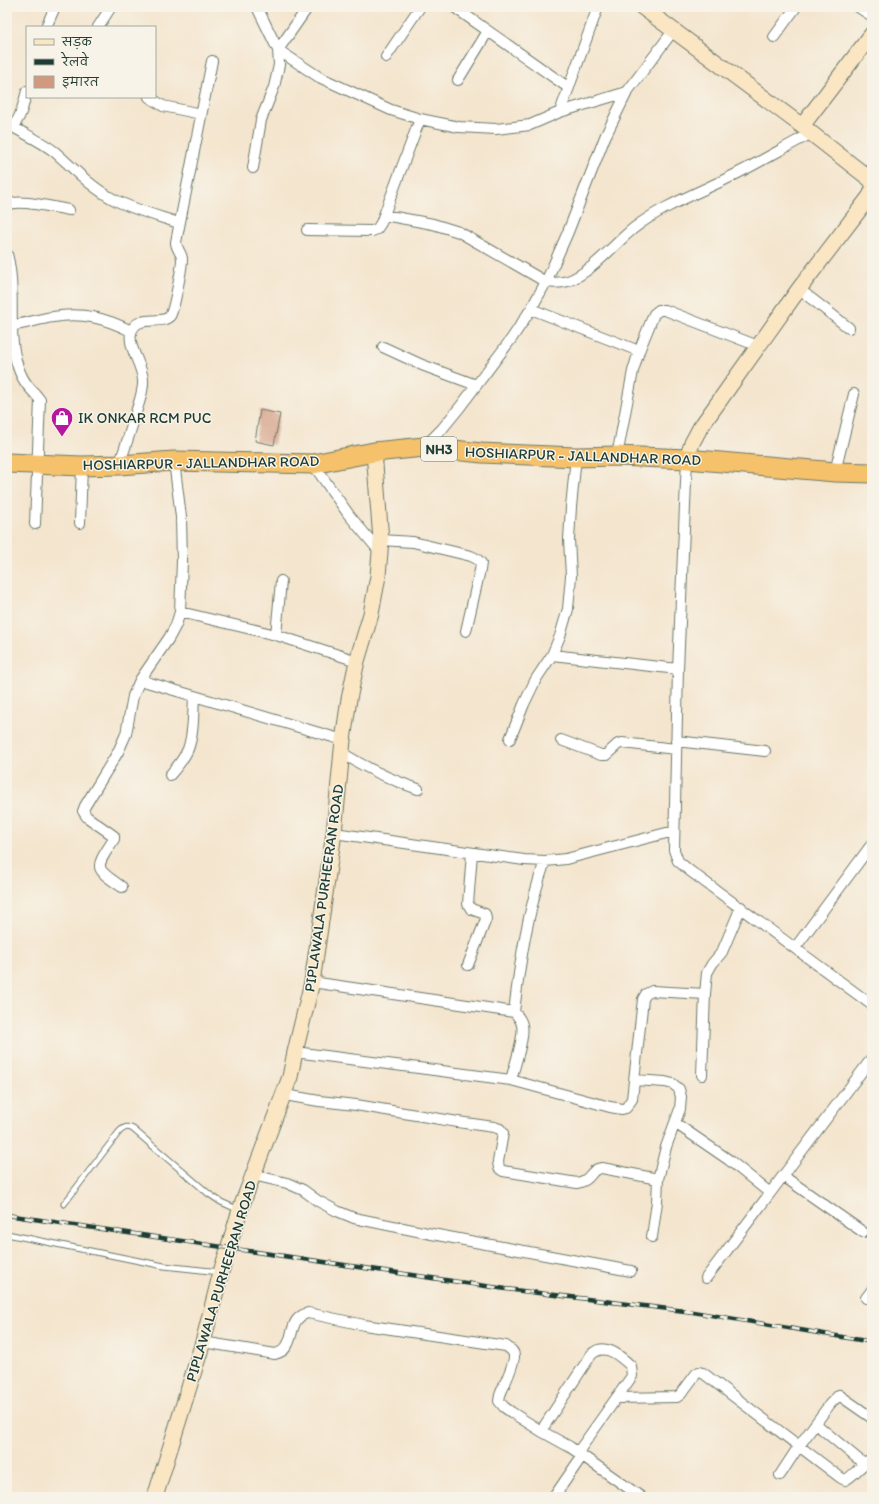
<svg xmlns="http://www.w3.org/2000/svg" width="879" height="1504" viewBox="0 0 879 1504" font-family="Itim,'Playpen Sans Deva',sans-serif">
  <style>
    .building { fill: #d2997f }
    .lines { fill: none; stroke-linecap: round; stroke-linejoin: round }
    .lane-casing { stroke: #6a786a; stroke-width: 7 }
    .street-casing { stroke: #6a786a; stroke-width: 12 }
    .secondary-casing { stroke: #6a786a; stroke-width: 17 }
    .highway-casing { stroke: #6a786a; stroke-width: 21 }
    .lane { stroke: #fff; stroke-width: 5 }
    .street { stroke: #fff; stroke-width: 10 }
    .secondary { stroke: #fbe6c4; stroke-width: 15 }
    .highway { stroke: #f5c16b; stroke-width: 19 }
    .rail-casing { stroke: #1f3d34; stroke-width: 4.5 }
    .rail { stroke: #f7f3e8; stroke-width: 3; stroke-dasharray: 9; stroke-linecap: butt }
    .labels { text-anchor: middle; stroke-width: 3; stroke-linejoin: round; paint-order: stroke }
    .shield { fill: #f7f3e8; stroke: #60746a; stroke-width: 1 }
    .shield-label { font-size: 14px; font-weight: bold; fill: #1f3d34 }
    .poi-label { font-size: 15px; fill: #1f3d34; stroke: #f7f3e8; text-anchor: start }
    .street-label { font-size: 15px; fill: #1f3d34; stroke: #f7f3e8 }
  </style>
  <rect width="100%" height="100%" fill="#f7f3e8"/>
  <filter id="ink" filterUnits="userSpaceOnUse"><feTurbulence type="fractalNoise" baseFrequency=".025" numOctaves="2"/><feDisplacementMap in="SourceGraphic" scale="8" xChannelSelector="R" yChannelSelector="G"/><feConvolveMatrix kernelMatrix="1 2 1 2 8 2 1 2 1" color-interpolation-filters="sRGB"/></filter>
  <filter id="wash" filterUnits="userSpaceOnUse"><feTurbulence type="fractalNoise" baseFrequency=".012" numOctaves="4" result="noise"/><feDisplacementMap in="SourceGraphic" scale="16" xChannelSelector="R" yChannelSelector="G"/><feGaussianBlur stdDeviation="0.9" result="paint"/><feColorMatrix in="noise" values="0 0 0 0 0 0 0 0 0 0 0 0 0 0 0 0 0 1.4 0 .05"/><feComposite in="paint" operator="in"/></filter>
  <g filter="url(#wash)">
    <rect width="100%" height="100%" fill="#f4e5ce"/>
    <g id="blocks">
      <!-- building -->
      <path class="building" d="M260 410 280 414 274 445 255 441Z"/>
    </g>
  </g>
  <g filter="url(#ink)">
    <use href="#blocks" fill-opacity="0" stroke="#6a786a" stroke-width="1"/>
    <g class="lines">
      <!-- lane casing -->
      <g class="lane-casing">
        <path id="lane" d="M64 1204 119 1132C124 1127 127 1126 133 1129L209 1194 221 1202 239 1210
          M7 1234 164 1266 220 1272"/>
      </g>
      <!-- street casing -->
      <g class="street-casing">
        <path id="street" d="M257 7 278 50 319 77 391 110 420 119 459 127 496 129 530 125 560 112 627 92
          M454 7 569 88
          M858 7 872 16
          M46 27 55 7
          M98 27 111 7
          M774 37 796 7
          M386 57 420 7
          M458 80 488 31
          M149 97 163 106 201 114
          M560 112 598 7
          M13 127C27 135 42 142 55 152 74 169 92 188 115 200 135 210 158 216 179 223
          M8 129C21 123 23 104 27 91
          M253 168 261 120 274 87 279 65 278 50 308 7
          M7 205C19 198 55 208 69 210
          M384 215 433 224 459 232 546 282C553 283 561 283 568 281 592 272 614 244 634 228 661 207 695 194 726 179 755 165 783 148 812 133
          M307 230 372 231 377 229 381 223 420 119
          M7 254C17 291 6 332 18 367 20 373 24 381 28 386 32 391 36 394 40 400L35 524
          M799 289 849 328
          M531 309 639 351
          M7 326C23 325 38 319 53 317 83 312 105 318 131 331
          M383 347 422 365 476 385
          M424 447 442 429 460 407 512 338 531 309 546 282 568 232 605 137 627 92 673 31
          M617 456 633 371 639 351 654 314 659 310H665L758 346
          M687 459 678 669 674 850 678 861 690 871 872 1005
          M313 464 349 515 380 552
          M119 465C125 449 130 432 135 416 138 404 144 392 143 380 142 364 128 348 131 333 136 313 161 326 170 316 174 310 182 267 182 259 182 253 176 249 176 242L212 61
          M835 472 854 394
          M80 523 82 466
          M381 540 413 542 471 556 477 559 481 563 480 570 466 631
          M180 612 276 635 357 661
          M276 635 281 581
          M552 655 678 669
          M140 680 343 740
          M510 739 524 704 536 679 552 655 560 636 568 609 571 576 569 539 571 507 576 457
          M561 740 601 755H606L618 744 622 743 676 749
          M676 741 765 751
          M342 753C366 768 391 780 418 789
          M170 775C177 767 184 759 188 749 194 733 193 713 194 696
          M334 833 524 860 545 861 566 859 674 831
          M122 887C93 867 95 869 114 839V836L87 817 83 811 85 806 118 752 126 734 133 696 140 680 169 638 176 625 180 612 182 561 181 517 174 461
          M795 948 872 844
          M468 965 486 919 485 914 471 909 468 904 472 853
          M312 982 514 1012C518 1016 521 1020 522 1025 525 1037 514 1067 511 1080
          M514 1012C520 960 528 910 545 861
          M295 1052 511 1080 610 1107 622 1109 626 1108 632 1099 643 999 646 994 652 991 705 994
          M702 1075 705 994 707 973 712 964 722 952 741 907
          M635 1080 665 1082 673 1084 679 1089 681 1097 680 1109 666 1147 658 1179 657 1202 652 1237
          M285 1095 319 1101 356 1105 458 1122 494 1127 500 1129 503 1133 498 1162 499 1168 503 1171 577 1183C593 1180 589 1169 602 1168L658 1179
          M675 1123 729 1160 770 1193
          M253 1175 287 1183 303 1190 318 1201 337 1211 354 1218 432 1234 631 1271
          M783 1176 863 1232
          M706 1278 872 1058
          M866 1298 872 1290
          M203 1342 275 1354C299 1348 284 1319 308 1313L364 1325 506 1346C510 1349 514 1351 514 1356 515 1363 503 1387 500 1395L499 1401 504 1407 511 1412 541 1431 570 1447 641 1497
          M617 1398 677 1397 681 1394 696 1374 699 1372 703 1373 841 1478 845 1480C855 1476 862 1461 872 1461
          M816 1424 864 1464
          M541 1431 591 1355C604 1341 620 1356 631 1366L632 1376 578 1452
          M780 1475 799 1446 830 1404 839 1395 872 1418
          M554 1497 582 1456"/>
      </g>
      <!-- secondary casing -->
      <g class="secondary-casing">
        <path id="secondary" d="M642 7 802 126 871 180 872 183
          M802 126 872 34
          M687 459 692 443 700 428 799 289 870 196 872 191
          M155 1497 203 1342 221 1272 240 1210 290 1077 295 1052 312 982 334 833 343 740 349 699 357 661 371 614 378 576 381 540 374 452"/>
      </g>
      <!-- highway casing -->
      <g class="highway-casing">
        <path id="highway" d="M7 463 82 466 119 465 174 461 313 464 374 452 424 447 482 453 576 457 617 456 687 459 835 472 872 473"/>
      </g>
      <!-- lane -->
      <use href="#lane" class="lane"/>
      <!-- street -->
      <use href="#street" class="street"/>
      <!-- secondary -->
      <use href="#secondary" class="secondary"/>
      <!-- highway -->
      <use href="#highway" class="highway"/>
      <!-- rail casing -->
      <g class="rail-casing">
        <path id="rail" d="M7 1215 506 1289 693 1312 872 1342"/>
      </g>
      <!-- rail -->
      <use href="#rail" class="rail"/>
    </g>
  </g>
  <!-- icons -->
  <defs>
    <g id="shop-pin" transform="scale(1.15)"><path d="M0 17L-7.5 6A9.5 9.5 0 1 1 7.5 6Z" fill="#b5179e" stroke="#f7f3e8"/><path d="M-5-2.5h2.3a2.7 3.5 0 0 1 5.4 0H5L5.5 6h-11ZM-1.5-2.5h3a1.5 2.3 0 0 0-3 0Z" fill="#fff"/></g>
  </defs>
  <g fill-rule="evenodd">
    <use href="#shop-pin" x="62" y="418"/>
  </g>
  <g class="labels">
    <!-- shield labels -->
    <rect class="shield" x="421" y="437" width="36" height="24" rx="3"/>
    <g class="shield-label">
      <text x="439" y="454">NH3</text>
    </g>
    <!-- poi labels -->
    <g class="poi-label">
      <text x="78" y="423">IK ONKAR RCM PUC</text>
    </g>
    <!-- street labels -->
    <g class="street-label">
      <text transform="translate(583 456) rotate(2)" y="5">HOSHIARPUR - JALLANDHAR ROAD</text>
      <text transform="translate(201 463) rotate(-1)" y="5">HOSHIARPUR - JALLANDHAR ROAD</text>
      <text transform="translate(324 888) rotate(-82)" y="5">PIPLAWALA PURHEERAN ROAD</text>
      <text transform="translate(221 1281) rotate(-73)" y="5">PIPLAWALA PURHEERAN ROAD</text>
    </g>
  </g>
  <!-- margin -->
  <rect width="879" height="1504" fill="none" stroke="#f7f3e8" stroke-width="24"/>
  <!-- legend -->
  <rect x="26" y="26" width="130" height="72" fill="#f7f3e8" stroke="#a1aaa0"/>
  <rect x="34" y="39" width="20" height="6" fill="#fbe6c4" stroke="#a1aaa0"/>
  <text x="62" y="46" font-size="12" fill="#1f3d34">सड़क</text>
  <rect x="34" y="59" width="20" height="6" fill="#1f3d34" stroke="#a1aaa0"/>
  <text x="62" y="66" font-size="12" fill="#1f3d34">रेलवे</text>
  <rect x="34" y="76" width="20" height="12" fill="#d2997f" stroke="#a1aaa0"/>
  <text x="62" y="86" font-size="12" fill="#1f3d34">इमारत</text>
</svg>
